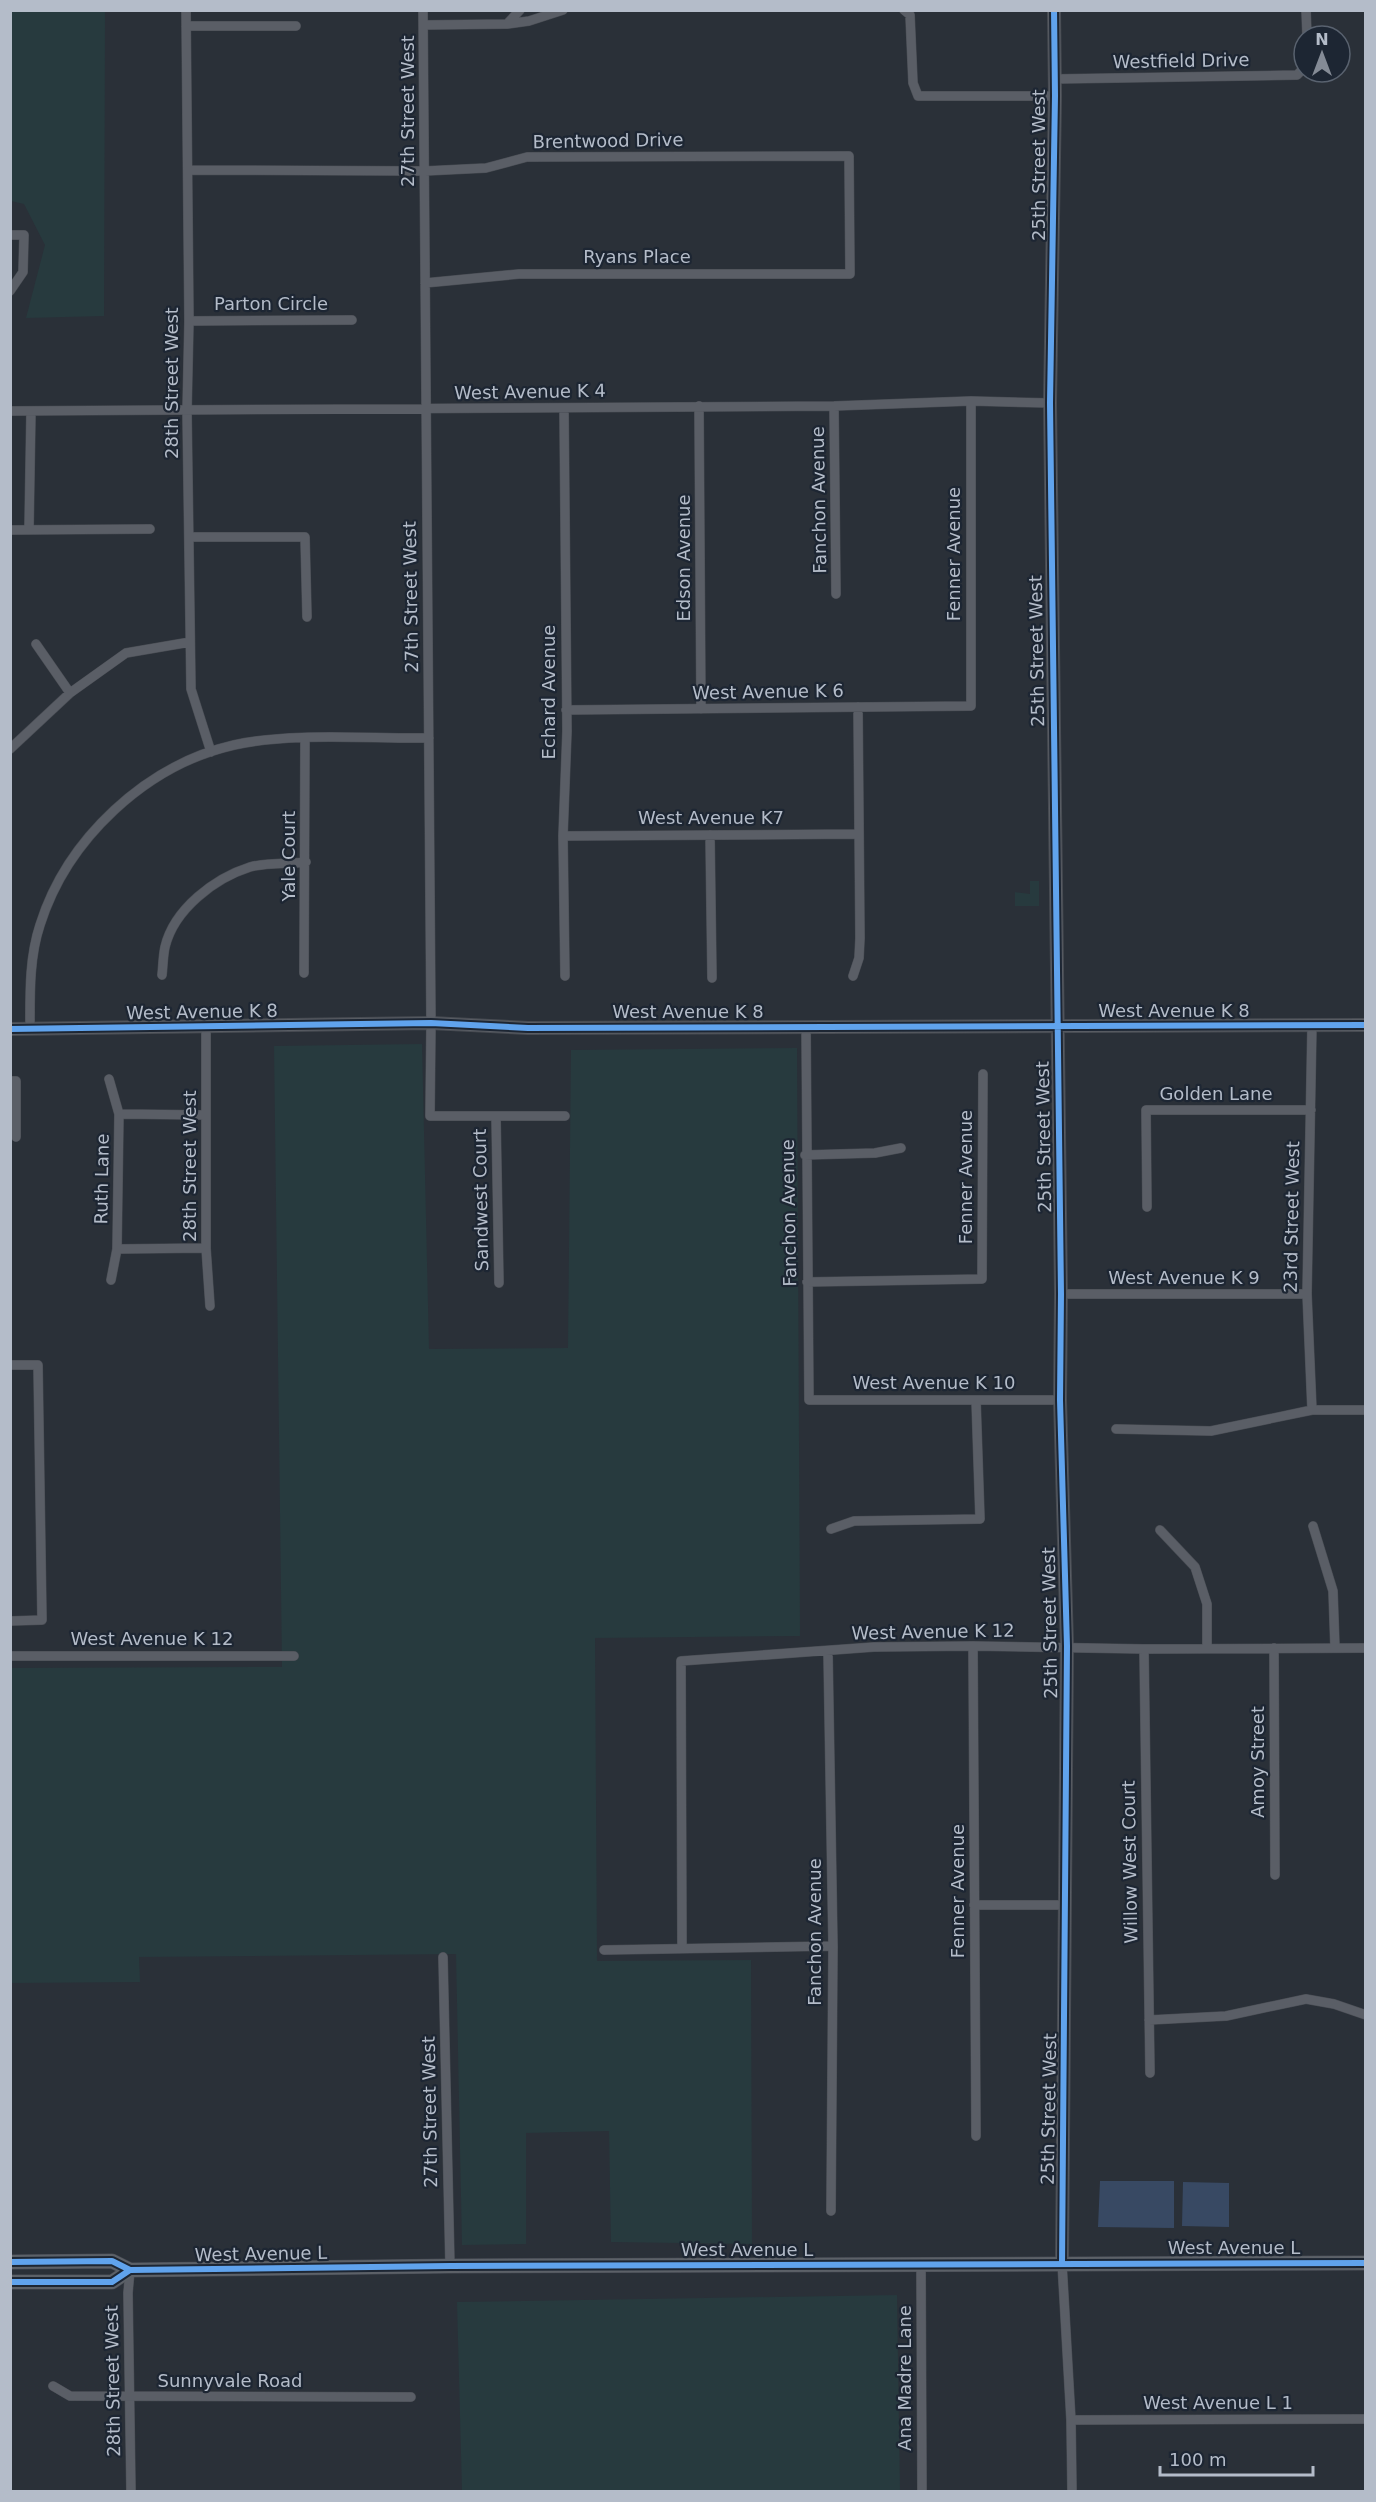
<svg xmlns="http://www.w3.org/2000/svg" width="1376" height="2502" viewBox="0 0 1376 2502" font-family="'DejaVu Sans',sans-serif">
  <style>
    .green { fill: #273a3e }
    .water { fill: #384963 }
    .lines { fill: none; stroke-linecap: round; stroke-linejoin: round }
    .street-casing { stroke: #484c53; stroke-width: 10 }
    .secondary-casing { stroke: #484c53; stroke-width: 14 }
    .primary-casing { stroke: #484c55; stroke-width: 15 }
    .street { stroke: #5a5e66; stroke-width: 9 }
    .secondary { stroke: #595d64; stroke-width: 12 }
    .primary { stroke: #5c6168; stroke-width: 14 }
    .cycleway-casing { stroke: #1d2633; stroke-width: 10 }
    .cycleway { stroke: #60a3ed; stroke-width: 6 }
    .labels { text-anchor: middle; stroke-width: 4.5; stroke-linejoin: round; paint-order: stroke }
    .street-label { font-size: 18px; fill: #b4bcc9; stroke: #1d2633 }
  </style>
  <rect width="100%" height="100%" fill="#2a3038"/>
  <!-- green -->
  <path class="green" d="M11 10 105 11 104 316 26 318 45 245 24 204 11 201Z
    M1030 881H1039V906H1015V892L1030 894Z
    M422 1044 429 1349 568 1348 571 1050 797 1048 800 1636 595 1638 597 1961 751 1960 752 2244 611 2242 609 2131 526 2133V2244L462 2245 456 1954 139 1957 140 1982 11 1983 10 1668 282 1667 274 1046Z
    M897 2295 900 2491H462L457 2302Z"/>
  <!-- water -->
  <path class="water" d="M1100 2181H1174V2228L1098 2227Z
    M1183 2182 1229 2183V2227L1182 2226Z"/>
  <g class="lines">
    <!-- street casing -->
    <g class="street-casing">
      <path id="street" d="M186 10 189 321 187 411 191 689 211 752
        M423 10 431 1023 430 1116H565
        M904 10 910 15 913 83 918 96H1055
        M1306 10 1307 36
        M507 24 520 10
        M424 25 507 24 529 21 563 10
        M186 26H296
        M1054 79 1297 75 1304 68
        M189 170 425 171 486 168 527 157 849 156 850 274H519L425 283
        M10 235H24L23 272 10 291
        M189 321 352 320
        M699 406 701 709
        M834 406 836 594
        M564 408 567 731 563 836 565 976
        M10 411 834 406 971 401 1050 403
        M29 529 31 411
        M10 530 150 529
        M189 537H305L307 617
        M36 644 70 693
        M566 710 971 706V401
        M10 749 70 693 126 653 190 642
        M710 835 712 978
        M563 836 859 834
        M304 973 305 739
        M162 975C163 966 163 956 165 947 174 909 215 878 250 867 267 862 289 864 306 862
        M853 976 859 958 860 938 858 707
        M806 1026 809 1400H1060
        M206 1027V1248L210 1306
        M30 1029C30 995 29 958 40 925 67 839 146 765 234 745 292 732 369 739 429 738
        M109 1079 119 1114 117 1249 111 1280
        M10 1081H16V1137
        M119 1114 206 1115
        M496 1118 499 1283
        M805 1155 875 1153 901 1148
        M1147 1207 1146 1110H1311
        M117 1249 206 1248
        M807 1282 982 1279 983 1074
        M1061 1294H1307
        M10 1365H38L42 1620 10 1621
        M1312 1410 1307 1294 1312 1025
        M1116 1429 1211 1431 1312 1410H1366
        M1313 1526 1333 1591 1335 1648
        M831 1529 854 1521 980 1519 976 1400
        M1160 1530 1195 1567 1207 1604V1648
        M973 1646 976 2136
        M1274 1648 1275 1875
        M1144 1649 1150 2073
        M828 1652 833 1946 831 2211
        M10 1656H294
        M974 1905H1066
        M682 1948 681 1661 874 1647 973 1646 1144 1649 1366 1648
        M604 1950 833 1946
        M443 1957 450 2266
        M1149 2020 1226 2016 1306 1999 1334 2004 1366 2015
        M1062 2263 1071 2420 1072 2492
        M921 2264 922 2492
        M130 2270 128 2293 131 2492
        M53 2386 70 2396 411 2397
        M1071 2420 1366 2419"/>
    </g>
    <!-- secondary casing -->
    <g class="secondary-casing">
      <path id="secondary" d="M1054 10 1055 96 1050 403 1061 1294 1060 1400 1067 1646 1062 2263
        M10 1029 431 1023 528 1028 1366 1025"/>
    </g>
    <!-- primary casing -->
    <g class="primary-casing">
      <path id="primary" d="M10 2262 112 2261 130 2270 450 2266 1366 2263
        M10 2282H112L130 2270"/>
    </g>
    <!-- street -->
    <use href="#street" class="street"/>
    <!-- secondary -->
    <use href="#secondary" class="secondary"/>
    <!-- primary -->
    <use href="#primary" class="primary"/>
    <!-- cycleway casing -->
    <g class="cycleway-casing">
      <path id="cycleway" d="M1054 10 1055 96 1050 403 1061 1294 1060 1400 1067 1646 1062 2263
        M10 1029 431 1023 528 1028 1366 1025
        M10 2262 112 2261 130 2270 450 2266 1366 2263
        M10 2282H112L130 2270"/>
    </g>
    <!-- cycleway -->
    <use href="#cycleway" class="cycleway"/>
  </g>
  <g class="labels">
    <!-- street labels -->
    <g class="street-label">
      <text transform="translate(1181 61) rotate(-1)" y="6">Westfield Drive</text>
      <text transform="translate(408 111) rotate(-90)" y="6">27th Street West</text>
      <text transform="translate(608 141) rotate(-1)" y="6">Brentwood Drive</text>
      <text transform="translate(1039 165) rotate(-90)" y="6">25th Street West</text>
      <text x="637" y="263">Ryans Place</text>
      <text x="271" y="310">Parton Circle</text>
      <text transform="translate(172 383) rotate(-90)" y="6">28th Street West</text>
      <text transform="translate(530 392) rotate(-1)" y="6">West Avenue K 4</text>
      <text transform="translate(819 500) rotate(-91)" y="6">Fanchon Avenue</text>
      <text transform="translate(954 554) rotate(-90)" y="6">Fenner Avenue</text>
      <text transform="translate(684 558) rotate(-90)" y="6">Edson Avenue</text>
      <text transform="translate(411 597) rotate(-91)" y="6">27th Street West</text>
      <text transform="translate(1037 651) rotate(-91)" y="6">25th Street West</text>
      <text transform="translate(549 692) rotate(-90)" y="6">Echard Avenue</text>
      <text transform="translate(768 692) rotate(-1)" y="6">West Avenue K 6</text>
      <text x="711" y="824">West Avenue K7</text>
      <text transform="translate(289 856) rotate(-90)" y="6">Yale Court</text>
      <text x="1174" y="1017">West Avenue K 8</text>
      <text transform="translate(202 1012) rotate(-1)" y="6">West Avenue K 8</text>
      <text x="688" y="1018">West Avenue K 8</text>
      <text x="1216" y="1100">Golden Lane</text>
      <text transform="translate(1044 1137) rotate(-91)" y="6">25th Street West</text>
      <text transform="translate(190 1166) rotate(-90)" y="6">28th Street West</text>
      <text transform="translate(966 1177) rotate(-90)" y="6">Fenner Avenue</text>
      <text transform="translate(102 1179) rotate(-89)" y="6">Ruth Lane</text>
      <text transform="translate(481 1200) rotate(-91)" y="6">Sandwest Court</text>
      <text transform="translate(789 1213) rotate(-91)" y="6">Fanchon Avenue</text>
      <text transform="translate(1292 1217) rotate(-89)" y="6">23rd Street West</text>
      <text x="1184" y="1284">West Avenue K 9</text>
      <text x="934" y="1389">West Avenue K 10</text>
      <text transform="translate(1050 1623) rotate(-91)" y="6">25th Street West</text>
      <text transform="translate(933 1632) rotate(-1)" y="6">West Avenue K 12</text>
      <text x="152" y="1645">West Avenue K 12</text>
      <text transform="translate(1258 1762) rotate(-90)" y="6">Amoy Street</text>
      <text transform="translate(1130 1862) rotate(-91)" y="6">Willow West Court</text>
      <text transform="translate(958 1891) rotate(-90)" y="6">Fenner Avenue</text>
      <text transform="translate(815 1932) rotate(-90)" y="6">Fanchon Avenue</text>
      <text transform="translate(1049 2109) rotate(-89)" y="6">25th Street West</text>
      <text transform="translate(430 2112) rotate(-91)" y="6">27th Street West</text>
      <text x="1234" y="2254">West Avenue L</text>
      <text x="747" y="2256">West Avenue L</text>
      <text transform="translate(261 2254) rotate(-1)" y="6">West Avenue L</text>
      <text transform="translate(905 2378) rotate(-90)" y="6">Ana Madre Lane</text>
      <text transform="translate(113 2381) rotate(-91)" y="6">28th Street West</text>
      <text x="230" y="2387">Sunnyvale Road</text>
      <text x="1218" y="2409">West Avenue L 1</text>
    </g>
  </g>
  <!-- border -->
  <rect width="1376" height="2502" fill="none" stroke="#b4bcc9" stroke-width="24"/>
  <!-- north arrow -->
  <g transform="translate(1322 54)"><circle r="28" fill="#1d2633" stroke="#59626f" stroke-width="1.5"/>
  <path d="M0-4.5L10 22L0 15L-10 22Z" fill="#848b96"/>
  <text y="-9" font-size="16" font-weight="bold" text-anchor="middle" fill="#b4bcc9">N</text>
  </g>
  <!-- scale -->
  <path d="M1160 2466v9h153v-9" fill="none" stroke="#b4bcc9" stroke-width="3"/>
  <text x="1169" y="2466" font-size="18" fill="#b4bcc9" stroke="#1d2633" stroke-width="4.5" paint-order="stroke">100 m</text>
</svg>
